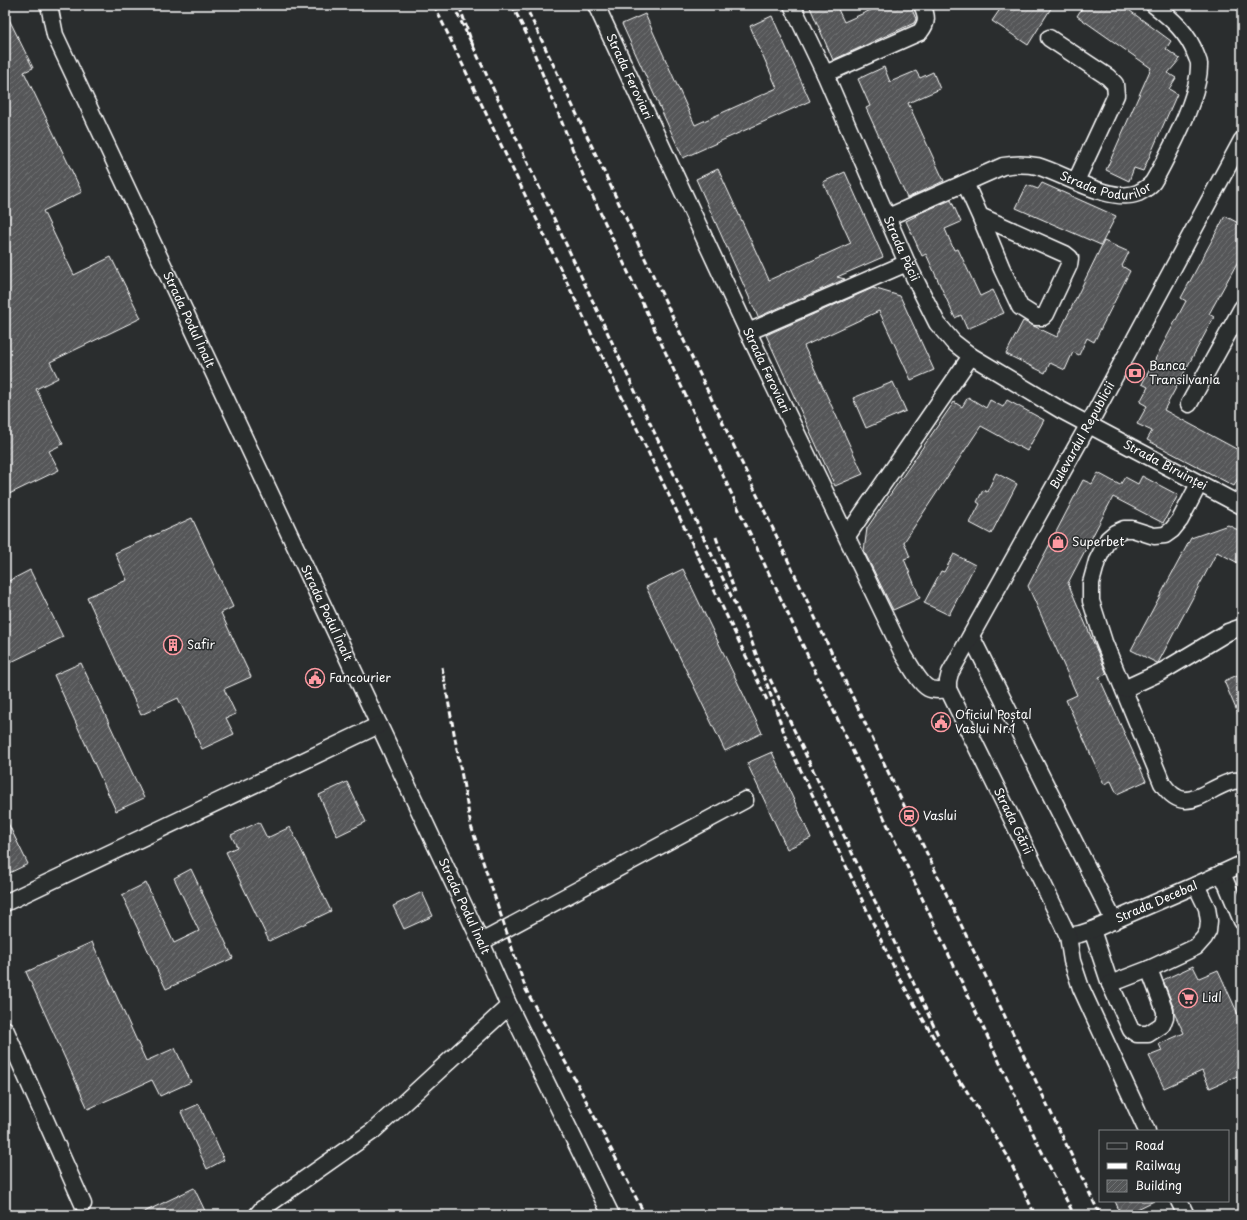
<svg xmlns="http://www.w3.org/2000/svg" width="1247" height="1220" viewBox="0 0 1247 1220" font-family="'Playpen Sans',sans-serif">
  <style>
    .building { fill: url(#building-hatch); stroke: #fff }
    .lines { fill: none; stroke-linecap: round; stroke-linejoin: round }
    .minor-casing { stroke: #fff; stroke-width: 19 }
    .minor { stroke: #2a2d2e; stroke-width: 16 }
    .rail { stroke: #fff; stroke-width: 3; stroke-dasharray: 6 3; stroke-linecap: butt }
    .labels { text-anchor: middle; stroke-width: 3; stroke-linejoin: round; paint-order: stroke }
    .street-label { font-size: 12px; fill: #fff; stroke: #2a2d2e }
    .poi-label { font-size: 12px; fill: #fff; stroke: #2a2d2e; text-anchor: start }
  </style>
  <defs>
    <pattern id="building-hatch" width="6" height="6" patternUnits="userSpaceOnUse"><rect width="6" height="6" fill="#555758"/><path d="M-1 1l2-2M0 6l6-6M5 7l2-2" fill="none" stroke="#6e7071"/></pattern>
  </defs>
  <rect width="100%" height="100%" fill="#2a2d2e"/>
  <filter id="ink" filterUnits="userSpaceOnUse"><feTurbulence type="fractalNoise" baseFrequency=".025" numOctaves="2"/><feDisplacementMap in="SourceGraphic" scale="8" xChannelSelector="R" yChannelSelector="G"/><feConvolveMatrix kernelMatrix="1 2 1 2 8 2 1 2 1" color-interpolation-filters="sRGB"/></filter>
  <g filter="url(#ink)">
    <!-- building -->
    <path class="building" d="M809 5H836L844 22 882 5H910L916 19 914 23 833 60Z
      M1003 5H1053L1028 45 992 21Z
      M1084 5H1122L1171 41 1166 49 1180 59 1168 73 1176 78 1169 89 1177 94 1143 171 1134 168 1129 181 1106 170 1151 68 1077 16Z
      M5 11 33 68 24 72 82 192 43 211 74 275 111 257 141 318 50 362 58 378 36 389 63 444 49 451 59 470 5 496Z
      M645 14 695 125 777 88 750 26 772 16 810 101 683 158 622 24Z
      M884 67 890 82 916 71 920 78 933 72 940 89 908 103 944 181 907 198 866 108 870 106 858 79Z
      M718 169 769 280 851 243 823 182 845 172 883 257 837 277 845 279 758 317 696 179Z
      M1042 183 1116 216 1101 245 1016 208 1027 185 1038 189Z
      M951 200 961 222 945 229 954 250 958 249 980 296 993 290 1004 313 967 329 961 315 955 318 926 254 922 256 906 221 916 216 915 215Z
      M1225 216 1242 225V254L1209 314 1214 317 1164 410 1242 452V471L1234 486 1147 440 1152 431 1137 424 1147 406 1140 402 1148 387 1142 384 1186 301 1181 298Z
      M1104 241 1129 252 1122 266 1130 271 1094 342 1087 338 1079 355 1073 352 1065 370 1050 363 1045 373 1006 354 1023 321 1057 337Z
      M873 288 900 296 934 370 911 380 879 311 804 346 863 474 835 486 766 335Z
      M893 382 906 411 866 428 853 398Z
      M968 397 986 408 990 400 1003 407 1007 400 1044 420 1027 451 981 426 904 542 910 557 904 559 920 598 893 610 864 551 867 528 954 402 962 407Z
      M996 473 1017 484 991 534 970 523 980 504 977 502 983 490 987 492Z
      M1098 473 1120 485 1125 477 1138 484 1142 476 1178 495 1163 523 1113 497 1068 583 1107 674 1099 677 1146 781 1117 794 1111 781 1104 784 1066 700 1077 695 1028 586 1083 480 1092 484Z
      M192 518 233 607 221 613 251 677 224 689 236 714 226 718 234 734 202 749 178 698 141 715 87 597 127 580 115 553Z
      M1228 525 1242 532V565L1217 552 1158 663H1157L1131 650 1191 538Z
      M954 554 975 565 949 615 924 603 941 571 944 572Z
      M683 569 762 733 725 751 646 587Z
      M30 570 63 637 5 665V583Z
      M81 663 144 798 116 811 54 675Z
      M1242 673V723L1224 681Z
      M772 752 811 838 787 849 747 763Z
      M347 782 366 822 337 836 319 795Z
      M5 817 28 864 5 875Z
      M259 822 267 838 290 827 331 911 269 941 226 852 237 847 231 835Z
      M191 869 233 958 166 989 122 895 146 883 174 943 199 931 174 878Z
      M422 892 433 916 404 929 393 906Z
      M92 942 146 1061 175 1048 191 1082 160 1096 152 1080 88 1109 26 972Z
      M1193 966 1199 978 1218 970 1242 1023V1074L1210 1088 1202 1071 1164 1088 1149 1056 1162 1051 1159 1044 1184 1033 1174 1013V1008L1163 980Z
      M199 1104 224 1160 207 1169 181 1112Z
      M194 1188 207 1215H138Z
      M1115 1201H1154L1125 1215H1121Z"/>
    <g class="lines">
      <!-- minor casing -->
      <g class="minor-casing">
        <g id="minor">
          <path id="s1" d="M49 5 55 35 481 942 509 1006 611 1215"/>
          <path id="s2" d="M596 5 748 332 903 654C909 663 919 683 928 688 934 691 942 690 948 689"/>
          <path id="s3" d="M792 5 825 74 907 263 937 323 953 342 971 356 1061 410 1242 506"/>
          <path d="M1049 38 1108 77 1115 84 1116 95 1076 181"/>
          <path d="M825 74 920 32C928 22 927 16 922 5"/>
          <path d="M965 183 980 216 1065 254 1070 258 1069 265 1046 314 1043 317H1036L1020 307 1002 269 980 216"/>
          <path id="s4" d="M888 217 1003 166C1015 164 1026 164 1037 166 1065 174 1110 204 1138 193 1142 191 1150 186 1153 182 1158 174 1163 164 1167 156 1179 133 1200 89 1199 64 1199 61 1197 58 1196 55 1188 33 1172 19 1154 5"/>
          <path d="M748 332 907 263"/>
          <path d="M1189 404 1242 308"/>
          <path d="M1199 484 1180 520 1172 530 1165 535 1154 536 1132 529H1124L1115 533 1108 539 1097 561 1091 583V601L1104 642 1162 783C1185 817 1202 791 1230 782 1233 780 1238 781 1242 781"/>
          <path d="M847 536 971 356"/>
          <path d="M971 636 1114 921"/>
          <path d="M1124 689 1163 671 1228 632 1242 627"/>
          <path d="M1222 873 1242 921"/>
          <path d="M5 903 379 725"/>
          <path d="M1092 930 1110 984 1131 1030 1137 1034H1148L1162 1025 1165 1017V1011L1149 969 1196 947 1204 938 1208 931 1209 921 1207 908 1196 885"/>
          <path id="s5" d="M1068 936 1080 934 1092 930 1196 885 1242 864"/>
          <path d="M481 942 745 800"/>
          <path d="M1110 984 1149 969"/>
          <path d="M5 1029 83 1204"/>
          <path id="s6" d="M1147 1131 1081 988 1072 961 1068 936 1011 817 948 689V681L950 673 1089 424 1242 140"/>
          <path d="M1179 1201 1186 1215"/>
          <path d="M257 1215 262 1209 373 1131 509 1006"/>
        </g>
      </g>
      <!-- minor -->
      <use href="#minor" class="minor"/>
      <!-- rail -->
      <path class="rail" d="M434 5 767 700
        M453 5 473 46 459 5
        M512 5 526 33 585 180 754 542 1040 1148 1074 1215
        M525 5 909 816 1100 1215
        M473 46 749 634 787 741 898 976 963 1088
        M716 537 735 592
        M442 667 471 826 526 990 579 1087 645 1215
        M770 679 939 1037
        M961 1082 1007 1155 1035 1215"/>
    </g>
  </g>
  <!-- icons -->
  <defs>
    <g id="bank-ring" transform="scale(1)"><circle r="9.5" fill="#2a2d2e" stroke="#ff9aa2" stroke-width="1.5"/><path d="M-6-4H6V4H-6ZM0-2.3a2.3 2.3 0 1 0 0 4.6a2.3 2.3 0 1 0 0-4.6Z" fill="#ff9aa2"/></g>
    <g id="shop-ring" transform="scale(1)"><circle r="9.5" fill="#2a2d2e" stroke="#ff9aa2" stroke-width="1.5"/><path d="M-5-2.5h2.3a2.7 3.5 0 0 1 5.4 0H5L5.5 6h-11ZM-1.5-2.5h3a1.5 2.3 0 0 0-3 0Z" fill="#ff9aa2"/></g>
    <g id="building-ring" transform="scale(1)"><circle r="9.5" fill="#2a2d2e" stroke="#ff9aa2" stroke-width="1.5"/><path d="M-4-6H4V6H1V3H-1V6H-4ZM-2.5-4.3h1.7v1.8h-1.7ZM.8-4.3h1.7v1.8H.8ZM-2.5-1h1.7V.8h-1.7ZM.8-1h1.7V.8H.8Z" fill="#ff9aa2"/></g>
    <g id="civic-ring" transform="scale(1)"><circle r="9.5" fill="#2a2d2e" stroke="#ff9aa2" stroke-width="1.5"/><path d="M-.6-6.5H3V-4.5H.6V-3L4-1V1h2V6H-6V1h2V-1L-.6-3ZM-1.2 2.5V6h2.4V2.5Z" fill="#ff9aa2"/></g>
    <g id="station-ring" transform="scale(1)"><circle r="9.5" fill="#2a2d2e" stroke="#ff9aa2" stroke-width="1.5"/><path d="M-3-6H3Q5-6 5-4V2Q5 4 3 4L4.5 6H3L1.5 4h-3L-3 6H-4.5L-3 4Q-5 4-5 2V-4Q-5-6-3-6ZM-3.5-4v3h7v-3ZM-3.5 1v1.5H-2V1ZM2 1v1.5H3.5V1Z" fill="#ff9aa2"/></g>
    <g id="supermarket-ring" transform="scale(1)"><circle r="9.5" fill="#2a2d2e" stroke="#ff9aa2" stroke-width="1.5"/><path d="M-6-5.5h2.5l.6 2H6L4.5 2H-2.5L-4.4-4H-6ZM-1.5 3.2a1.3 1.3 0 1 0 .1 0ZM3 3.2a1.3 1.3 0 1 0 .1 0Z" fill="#ff9aa2"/></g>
  </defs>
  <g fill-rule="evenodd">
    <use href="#bank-ring" x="1135" y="373"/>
    <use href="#shop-ring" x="1058" y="542"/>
    <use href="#building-ring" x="173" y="645"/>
    <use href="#civic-ring" x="315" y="678"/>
    <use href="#civic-ring" x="941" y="722"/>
    <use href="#station-ring" x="909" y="816"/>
    <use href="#supermarket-ring" x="1188" y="998"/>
  </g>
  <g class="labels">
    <!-- street labels -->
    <g class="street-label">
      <text dy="4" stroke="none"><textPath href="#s2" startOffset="79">Strada Feroviari</textPath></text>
      <text dy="4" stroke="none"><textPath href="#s4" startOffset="233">Strada Podurilor</textPath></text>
      <text dy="4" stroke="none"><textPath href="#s3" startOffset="267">Strada Păcii</textPath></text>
      <text dy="4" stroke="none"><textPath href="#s1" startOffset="345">Strada Podul Înalt</textPath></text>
      <text dy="4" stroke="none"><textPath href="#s2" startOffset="403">Strada Feroviari</textPath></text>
      <text dy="4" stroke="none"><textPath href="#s6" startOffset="774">Bulevardul Republicii</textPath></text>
      <text dy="4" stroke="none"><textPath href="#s3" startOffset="620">Strada Biruinței</textPath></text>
      <text dy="4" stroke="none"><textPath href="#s1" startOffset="669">Strada Podul Înalt</textPath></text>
      <text transform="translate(1013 821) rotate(64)" y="4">Strada Gării</text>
      <text dy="4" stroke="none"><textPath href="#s5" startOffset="95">Strada Decebal</textPath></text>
      <text dy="4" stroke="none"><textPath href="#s1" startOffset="993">Strada Podul Înalt</textPath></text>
    </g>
    <!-- poi labels -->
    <g class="poi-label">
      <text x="1149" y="370">Banca<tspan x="1149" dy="14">Transilvania</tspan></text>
      <text x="1072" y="546">Superbet</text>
      <text x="187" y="649">Safir</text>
      <text x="329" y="682">Fancourier</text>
      <text x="955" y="719">Oficiul Poștal<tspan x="955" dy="14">Vaslui Nr.1</tspan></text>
      <text x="923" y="820">Vaslui</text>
      <text x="1202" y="1002">Lidl</text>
    </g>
  </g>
  <!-- margin -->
  <rect width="1247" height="1220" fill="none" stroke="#2a2d2e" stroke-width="20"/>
  <rect x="10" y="10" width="1227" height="1200" fill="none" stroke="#fff" stroke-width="1.5" filter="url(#ink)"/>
  <!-- legend -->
  <rect x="1099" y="1130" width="130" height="72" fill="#2a2d2e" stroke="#7f8182"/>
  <rect x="1107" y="1143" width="20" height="6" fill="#2a2d2e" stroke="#7f8182"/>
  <text x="1135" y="1150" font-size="12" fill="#ffffff">Road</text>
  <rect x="1107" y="1163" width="20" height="6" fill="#ffffff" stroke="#7f8182"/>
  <text x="1135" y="1170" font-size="12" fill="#ffffff">Railway</text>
  <rect x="1107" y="1180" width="20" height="12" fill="url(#building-hatch)" stroke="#7f8182"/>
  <text x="1135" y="1190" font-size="12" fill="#ffffff">Building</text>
</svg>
